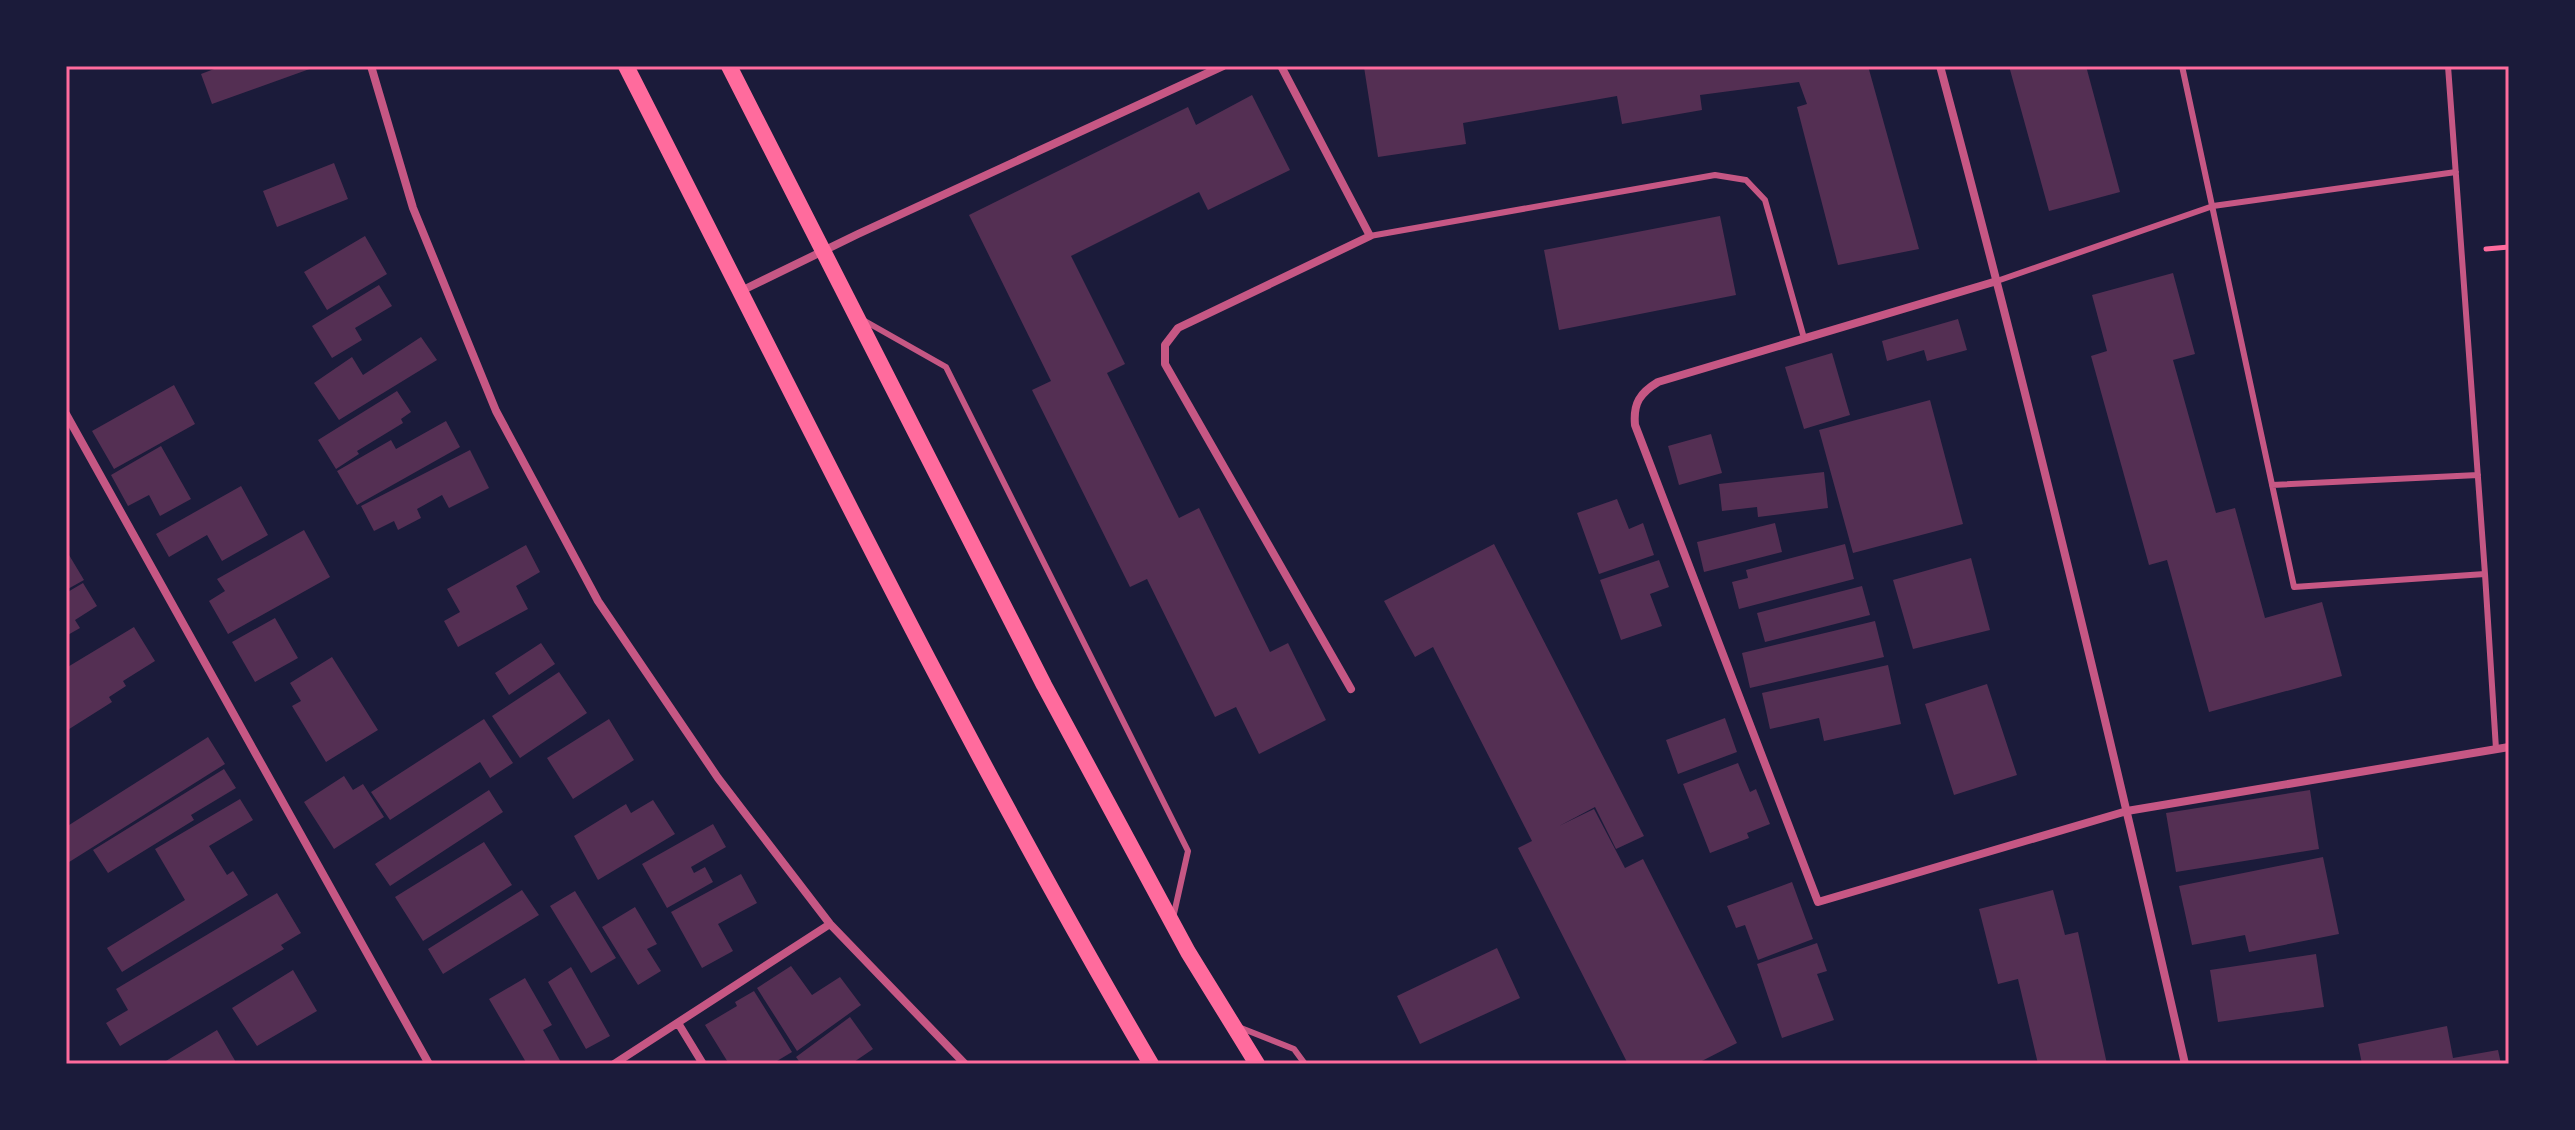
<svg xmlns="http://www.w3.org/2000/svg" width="2575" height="1130" viewBox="0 0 2575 1130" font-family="'Roboto Condensed',sans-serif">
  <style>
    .building { fill: #542f53 }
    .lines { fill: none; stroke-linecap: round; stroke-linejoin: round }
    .path { stroke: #ff6b9d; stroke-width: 5 }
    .service { stroke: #c65784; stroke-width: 6 }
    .minor { stroke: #c65784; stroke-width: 8 }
    .secondary { stroke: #ff6b9d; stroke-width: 16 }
    .neatline { fill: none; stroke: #ff6b9d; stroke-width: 3 }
  </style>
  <rect width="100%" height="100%" fill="#1b1b3a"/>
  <!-- building -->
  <path class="building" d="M222 66H318L212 104 201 74Z
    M1373 66H1868L1919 249 1838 265 1797 107 1807 104 1799 82 1700 95 1702 110 1622 124 1617 96 1463 123 1466 144 1378 157 1364 67Z
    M2009 66H2086L2120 192 2049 211Z
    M1252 95 1290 170 1208 210 1199 192 1071 256 1125 364 1107 373 1179 518 1199 508 1270 652 1288 643 1326 720 1259 754 1236 707 1215 717 1147 579 1130 587 1032 390 1051 381 969 215 1188 107 1196 125Z
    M334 163 348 199 277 227 263 191Z
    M1720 216 1736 295 1559 330 1544 250Z
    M365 236 387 274 327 310 304 272Z
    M2173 273 2195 354 2173 360 2216 513 2235 508 2265 618 2322 602 2342 676 2209 712 2167 560 2149 565 2091 356 2107 351 2092 295Z
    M379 285 392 306 355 328 362 340 332 358 312 326Z
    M1958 319 1967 350 1927 361 1924 350 1887 361 1882 341Z
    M421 337 437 360 339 420 314 383 352 357 363 375Z
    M1832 353 1850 415 1804 429 1785 367Z
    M174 385 195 424 114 469 92 431Z
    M397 391 411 412 401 419 403 423 357 451 359 454 336 469 318 440Z
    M1930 400 1963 524 1853 553 1819 430Z
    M446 421 460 447 357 505 337 471 391 440 396 449Z
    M1711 434 1722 473 1679 485 1668 446Z
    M161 446 191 499 160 516 149 495 128 506 111 475Z
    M470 450 489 488 449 508 442 495 417 509 421 518 398 530 394 521 374 531 361 506Z
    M1824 472 1828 508 1758 517 1757 507 1722 511 1719 484Z
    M241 486 268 535 222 561 207 535 169 557 156 534Z
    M1617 499 1629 529 1643 523 1654 555 1599 574 1577 513Z
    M1775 523 1782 552 1704 572 1697 542Z
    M304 530 330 577 228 634 209 601 225 591 217 579Z
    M1494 544 1644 836 1616 849 1595 807 1559 826 1594 809 1625 868 1643 859 1737 1043 1696 1064H1628L1518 848 1532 841 1433 647 1415 657 1384 601Z
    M1845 544 1854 579 1739 609 1732 582 1748 578 1746 570Z
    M526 545 540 572 516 586 528 609 458 647 444 621 460 612 447 589Z
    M66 550 84 580 66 590Z
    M1971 558 1990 630 1913 649 1893 580Z
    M1659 560 1669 587 1650 594 1662 626 1621 640 1600 580Z
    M83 583 97 606 75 620 80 628 66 636V593Z
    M1862 586 1870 615 1765 642 1757 613Z
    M275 618 298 658 255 682 232 642Z
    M1875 621 1884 657 1750 688 1742 653Z
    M134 627 155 661 123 681 126 686 109 697 112 702 66 731V668Z
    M541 643 555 664 509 695 495 673Z
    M332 657 378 730 326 762 292 706 301 701 290 683Z
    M1888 665 1901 724 1824 741 1819 718 1770 729 1762 693Z
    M559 672 587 713 520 758 492 716Z
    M1987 684 2017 775 1954 795 1925 704Z
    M1725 718 1737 752 1678 774 1666 740Z
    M484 719 513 763 490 778 480 762 390 820 371 792Z
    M609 719 634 760 573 799 547 758Z
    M208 737 225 764 66 864V827Z
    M1738 763 1750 792 1756 789 1770 824 1747 833 1749 838 1710 853 1683 784Z
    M224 769 236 788 191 815 194 820 108 873 93 850Z
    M344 776 353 790 363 784 384 817 334 849 304 802Z
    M489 790 503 812 390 886 375 864Z
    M2310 790 2319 849 2176 872 2166 813Z
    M240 799 253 820 209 846 227 875 233 871 248 895 122 972 107 948 185 900 155 849Z
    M653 800 675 834 598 880 574 836 626 804 631 813Z
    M713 824 726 847 691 867 694 873 705 867 713 882 667 908 642 864Z
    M484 842 512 885 423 941 395 897Z
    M2323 857 2339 934 2249 952 2245 935 2192 945 2179 886Z
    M741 874 757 903 718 924 733 951 702 968 671 912Z
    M1792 882 1813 939 1758 960 1745 925 1736 928 1727 906Z
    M522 890 539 915 443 974 428 949Z
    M2053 890 2065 935 2078 932 2107 1064H2038L2018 979 1998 984 1979 909Z
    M575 891 616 958 591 973 550 906Z
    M277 893 301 933 281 945 284 949 120 1046 106 1023 128 1010 116 989Z
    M635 907 657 944 647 949 661 971 638 985 602 927Z
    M1817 943 1827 971 1817 974 1834 1020 1782 1038 1757 964Z
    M1497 948 1520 998 1420 1044 1397 996Z
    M2316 954 2324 1007 2218 1022 2210 970Z
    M791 966 812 995 840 977 861 1005 797 1051 757 988Z
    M571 967 610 1036 586 1049 548 982Z
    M293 970 317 1011 257 1046 232 1008Z
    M525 978 552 1025 543 1030 562 1064H527L489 999Z
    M754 991 792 1052 772 1064H729L705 1025 737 1006 735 1002Z
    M850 1017 873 1049 851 1064H801L796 1057Z
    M2447 1026 2453 1058 2498 1050 2501 1064H2362L2358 1044Z
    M217 1030 237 1064H161Z"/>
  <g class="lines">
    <!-- path -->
    <path class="path" d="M2486 249 2509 247"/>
    <!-- service -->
    <path class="service" d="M2182 66 2294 587 2485 574 2448 66
      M1370 236 1715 175 1746 180 1765 200 1804 338
      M1997 281 2213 206 2456 172
      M863 320 946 367 1188 851 1173 918
      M2272 485 2478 475
      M2485 574 2496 749
      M1241 1028 1294 1049 1305 1064"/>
    <!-- minor -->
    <path class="minor" d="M371 66 413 208 496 411 598 601 718 778 830 924 965 1064
      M1281 66 1370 236 1178 328 1165 345V364L1351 689
      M1940 66C2029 397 2109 730 2185 1064
      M1997 281 1658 382C1640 393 1633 403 1635 425L1818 902 2127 811 2509 747
      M741 291 858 234 1223 66
      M66 414 429 1064
      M678 1023 703 1064
      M614 1064 830 924"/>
    <!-- secondary -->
    <path class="secondary" d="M626 66C797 401 961 740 1151 1064
      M729 66 1044 685 1188 952 1257 1064"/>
  </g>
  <!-- border -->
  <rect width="2575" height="1130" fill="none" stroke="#1b1b3a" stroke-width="136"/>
  <rect x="68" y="68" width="2439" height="994" class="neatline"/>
</svg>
